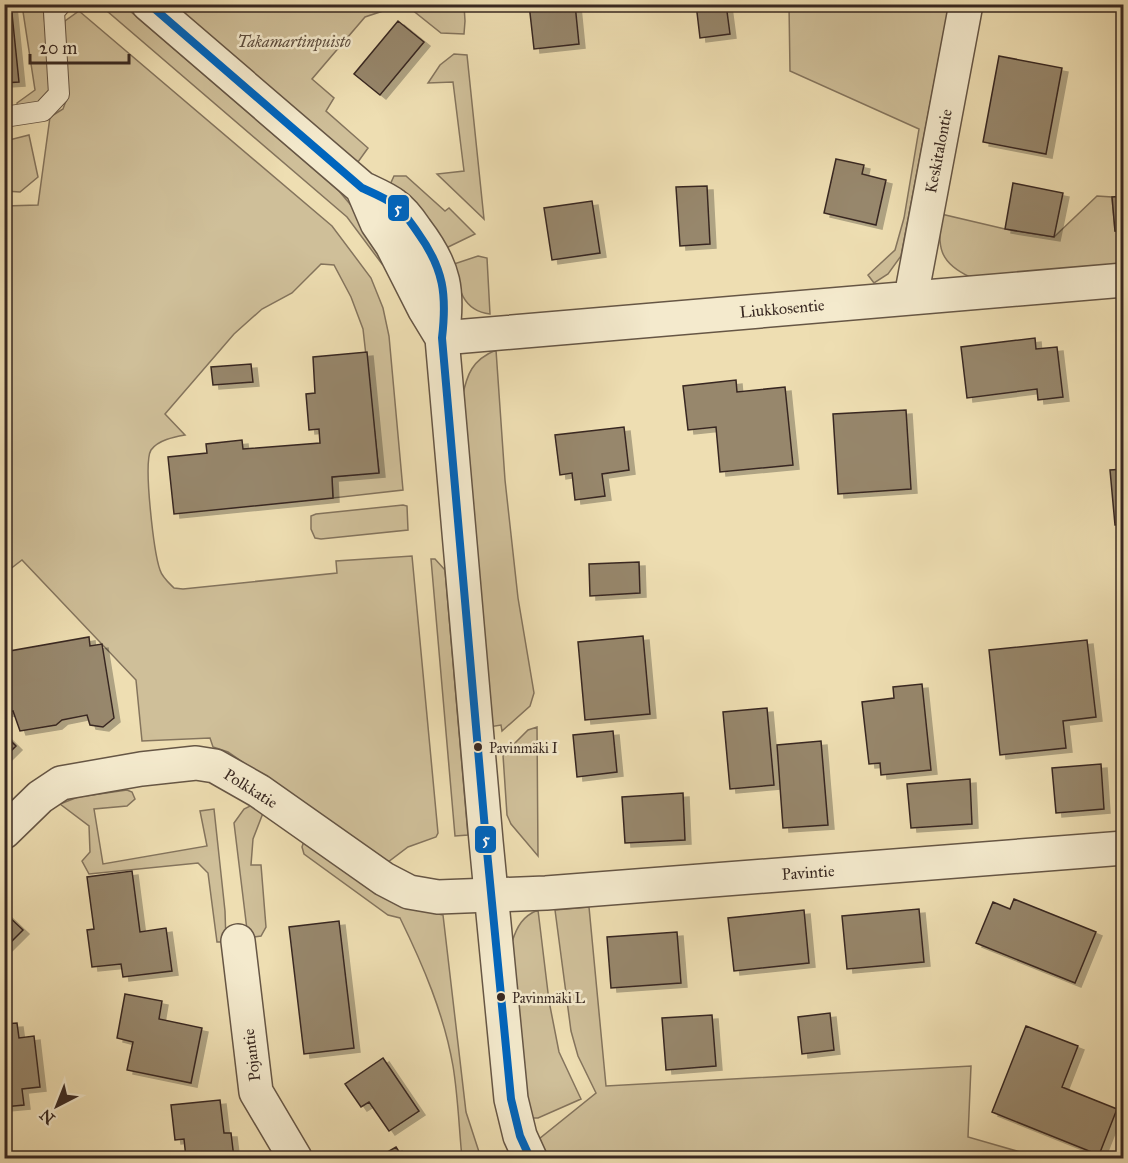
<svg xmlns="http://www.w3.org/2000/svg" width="1128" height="1163" viewBox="0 0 1128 1163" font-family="'IM FELL Great Primer',serif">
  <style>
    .green { fill: #cfbf99; stroke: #84745d; stroke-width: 1.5 }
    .building { fill: #97876c; stroke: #382821; stroke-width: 1.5; filter: url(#shadow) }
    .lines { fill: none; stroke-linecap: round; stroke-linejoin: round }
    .service-casing { stroke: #665645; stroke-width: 22 }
    .minor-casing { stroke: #665645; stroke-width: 36 }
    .tertiary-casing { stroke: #665645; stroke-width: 36 }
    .service { stroke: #f4eacd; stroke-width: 20 }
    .minor { stroke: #f4eacd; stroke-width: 33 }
    .tertiary { stroke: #f4eacd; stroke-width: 33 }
    .bus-1-casing { stroke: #f4eacd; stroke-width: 12 }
    .bus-1 { stroke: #0065bd; stroke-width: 8 }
    .bus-dot { fill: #382821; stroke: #f4eacd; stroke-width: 2 }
    .labels { text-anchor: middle; stroke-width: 5; stroke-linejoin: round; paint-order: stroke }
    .bus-label { font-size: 14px; fill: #382821; stroke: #f4eacd; text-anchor: start }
    .park-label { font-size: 16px; font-style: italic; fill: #5e4e3f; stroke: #f4eacd }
    .street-label { font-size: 16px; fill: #382821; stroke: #f4eacd }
    .line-badge { stroke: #f4eacd; stroke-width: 2 }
    .badge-label { font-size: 16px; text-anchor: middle; font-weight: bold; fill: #fff }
  </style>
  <defs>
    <filter id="shadow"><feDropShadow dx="6" dy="4" stdDeviation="0" flood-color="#0004"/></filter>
  </defs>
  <rect width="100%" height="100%" fill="#eedeb2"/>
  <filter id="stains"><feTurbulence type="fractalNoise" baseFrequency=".00333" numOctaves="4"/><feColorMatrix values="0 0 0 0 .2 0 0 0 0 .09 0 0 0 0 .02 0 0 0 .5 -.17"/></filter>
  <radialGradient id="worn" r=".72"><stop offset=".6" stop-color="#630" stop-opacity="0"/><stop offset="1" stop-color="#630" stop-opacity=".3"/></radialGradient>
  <!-- green -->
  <path class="green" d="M201 4 401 5 365 17 312 79 334 98 326 111 368 148 358 162 334 144 171 5H193L197 8Z
    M22 5H45L43 7 51 78 50 94 42 104 18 109 17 103 35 90Z
    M100 5H123L339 191 360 216 388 268 382 264 347 217Z
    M406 5H464L465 21 464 34 441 33Z
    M789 5H949L901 256 888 274 874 283 868 275 895 250 904 218 919 129 790 71Z
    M79 11 332 226 371 278 383 308 389 336 403 490 333 498 332 477 379 472 363 329 351 297 334 265 321 264 292 293 262 309 234 334 165 414 185 435C174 437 158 440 151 450 143 463 154 553 160 570 162 577 169 583 174 588L183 589 337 573 336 561 412 556 438 833 436 837 408 847 388 862 228 752 213 747 210 738 142 741 136 680 22 560 5 573V206L38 205 50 117 63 109 67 98 63 45 65 21Z
    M454 54 467 55 484 219 437 174 464 171 453 82 428 83 440 65Z
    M29 135 38 177 20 192 5 191V141Z
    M394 176H406L445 211 449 208 475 234 442 250 389 187Z
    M1097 196 1112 197 1115 231H1123V264L970 277C938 262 938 247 941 214L1005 229 1054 237Z
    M478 256 487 258 490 314C462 311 458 287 454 264Z
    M496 350 505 480 518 598 534 693 530 706 502 731 501 725 489 727 462 398C467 374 472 360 496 350Z
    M403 505 407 506 408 530 321 539 315 538 311 529V516L316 514Z
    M431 559H435L445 570 468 835 455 836Z
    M537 727 538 856 511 824 507 815 503 755 528 730Z
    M127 790 132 792 135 799 127 806 94 809 103 864 207 846 200 811 214 809 225 911 226 942H217L208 873 198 863 89 874 82 861 90 852 89 826 60 804 78 797Z
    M252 805 263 813 253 839 251 865H261L266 927 261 936 248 938 234 823 244 809Z
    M304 841 406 907 443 915 466 1112 481 1158H462C459 1128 458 1096 453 1066 444 1014 423 965 400 918L388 915 304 854 302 847Z
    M589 907 606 1086 971 1066 968 1137 1041 1158H548L539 1139 596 1093 578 1056 571 1031 555 910Z
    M538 910 549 1001 559 1052 581 1099 538 1118H532L525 1094 512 942C517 926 523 916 538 910Z"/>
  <!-- building -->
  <path class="building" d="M4 4H11L19 82 4 83Z
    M529 4H575L579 44 534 49Z
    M696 4H726L730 34 700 38Z
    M398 21 424 42 380 95 354 74Z
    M999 56 1062 68 1046 154 983 142Z
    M836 159 864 165 862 174 886 180 876 225 824 213Z
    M1013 183 1063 193 1054 237 1005 229Z
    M707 186 710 244 680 246 676 187Z
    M1124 196V231H1115L1112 197Z
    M592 201 600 253 552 260 544 208Z
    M1035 338 1036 349 1057 347 1063 397 1038 400 1037 389 967 398 961 347Z
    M367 352 379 473 332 477 333 498 174 514 168 457 207 453 206 444 242 440 243 449 320 443 319 429 309 430 306 394 315 393 313 357Z
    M251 364 253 382 213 385 211 367Z
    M736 380 737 392 785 387 793 465 720 472 716 427 688 430 683 386Z
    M906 410 911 489 838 494 833 414Z
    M624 427 629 470 602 474 605 496 575 500 572 473 560 475 555 435Z
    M1124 469V524L1115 525 1110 470Z
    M639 562 640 593 590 596 589 564Z
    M643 636 650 714 585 720 578 642Z
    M89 637 90 646 102 644 114 718 103 727 90 725 87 715 62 720 56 725 20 731 13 711 4 713V652Z
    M1087 640 1096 717 1063 721 1066 748 1000 755 989 650Z
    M922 684 931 770 881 775 880 763 869 764 862 702 894 698 893 687Z
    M767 708 774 785 730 789 723 712Z
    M613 731 617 772 577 777 573 735Z
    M4 734 16 746 4 758Z
    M821 741 828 825 783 828 777 745Z
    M1101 764 1104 809 1056 813 1052 768Z
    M970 779 972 824 911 828 907 784Z
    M683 793 685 840 625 843 622 797Z
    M132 871 140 932 166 928 172 971 123 977 121 964 92 967 87 930 94 929 87 877Z
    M1014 899 1096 932 1075 983 976 943 993 902 1010 909Z
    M919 909 924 962 847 969 842 916Z
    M804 910 809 963 734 971 728 918Z
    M4 912 23 930 4 949Z
    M339 921 354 1048 304 1054 289 927Z
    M677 932 681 983 611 988 607 937Z
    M125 994 162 1001 159 1019 202 1028 191 1083 127 1070 133 1042 117 1038Z
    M830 1013 834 1050 802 1054 798 1017Z
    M712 1015 716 1066 666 1070 662 1018Z
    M17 1023 19 1038 34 1036 40 1087 22 1089 24 1105 4 1107V1024Z
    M1026 1026 1078 1046 1062 1087 1117 1109 1099 1155 992 1112Z
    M383 1058 419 1111 389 1131 369 1102 361 1107 345 1084Z
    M220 1100 224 1133H231L234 1158H186L184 1139 175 1140 171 1105Z
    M396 1147 403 1158H377Z"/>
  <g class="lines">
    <!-- service casing -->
    <g class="service-casing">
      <path id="service" d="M4 117 43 111 59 94 54 12 61 4"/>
    </g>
    <!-- minor casing -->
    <g class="minor-casing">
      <path id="minor" d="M911 297 966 4
        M442 338 1124 280
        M4 832 40 797 61 783 141 769 196 763 215 766 259 791 384 879 409 892 438 897 546 893 1124 848
        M238 941 256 1092 295 1158"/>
    </g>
    <!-- tertiary casing -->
    <g class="tertiary-casing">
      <path id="tertiary" d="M148 4 362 188C372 193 385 198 394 205 403 211 410 221 416 230 445 268 449 291 442 338L486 841 511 1099 520 1136 530 1158
        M362 188 377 223 392 245 425 310 442 338"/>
    </g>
    <!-- service -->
    <use href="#service" class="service"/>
    <!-- minor -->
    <use href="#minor" class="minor"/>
    <!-- tertiary -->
    <use href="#tertiary" class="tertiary"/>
    <!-- bus-1 casing -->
    <g class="bus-1-casing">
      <path id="bus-1" d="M149 4 362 188C373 193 385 198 395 205 405 213 411 223 418 233 444 269 447 295 442 338L486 841 511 1099 520 1136 530 1158"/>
    </g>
    <!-- bus-1 -->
    <use href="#bus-1" class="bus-1"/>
  </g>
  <!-- markers -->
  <g class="bus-dot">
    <circle cx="478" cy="747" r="5"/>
    <circle cx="501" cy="997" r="5"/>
  </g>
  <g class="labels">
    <!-- bus labels -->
    <g class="bus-label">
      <text x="489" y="753">Pavinmäki I</text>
      <text x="512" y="1003">Pavinmäki L</text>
    </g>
    <!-- park labels -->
    <g class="park-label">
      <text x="294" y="47">Takamartinpuisto</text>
    </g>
    <!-- street labels -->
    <g class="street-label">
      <text transform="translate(938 151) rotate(-79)" y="6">Keskitalontie</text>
      <text transform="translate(782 308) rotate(-5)" y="6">Liukkosentie</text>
      <text transform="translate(251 788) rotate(32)" y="6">Polkkatie</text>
      <text transform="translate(808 872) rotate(-4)" y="6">Pavintie</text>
      <text transform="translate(251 1055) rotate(-97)" y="6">Pojantie</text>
    </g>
  </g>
  <g class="line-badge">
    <rect x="387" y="194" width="23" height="28" rx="6" fill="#0065bd"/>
    <rect x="474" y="825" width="23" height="29" rx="6" fill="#0065bd"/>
  </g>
  <g class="badge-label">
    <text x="398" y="214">5</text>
    <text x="486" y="845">5</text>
  </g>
  <!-- margin -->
  <rect width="1128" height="1163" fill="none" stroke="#eedeb2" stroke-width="24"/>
  <rect x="6" y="6" width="1116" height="1151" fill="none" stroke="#382821" stroke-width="3"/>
  <rect x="12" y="12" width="1104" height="1139" fill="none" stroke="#382821" stroke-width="1.5"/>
  <!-- north arrow -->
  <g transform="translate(57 1106) rotate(222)" stroke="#f4eacd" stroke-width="4.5" paint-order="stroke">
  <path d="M0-4.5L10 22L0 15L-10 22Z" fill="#382821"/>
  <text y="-9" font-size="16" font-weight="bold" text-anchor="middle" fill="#382821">N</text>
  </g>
  <!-- scale -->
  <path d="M30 54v9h99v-9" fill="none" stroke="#382821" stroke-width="3"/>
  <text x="39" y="54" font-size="18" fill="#382821" stroke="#f4eacd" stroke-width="4.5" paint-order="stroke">20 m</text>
  <rect width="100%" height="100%" filter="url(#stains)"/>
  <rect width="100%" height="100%" fill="url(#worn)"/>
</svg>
